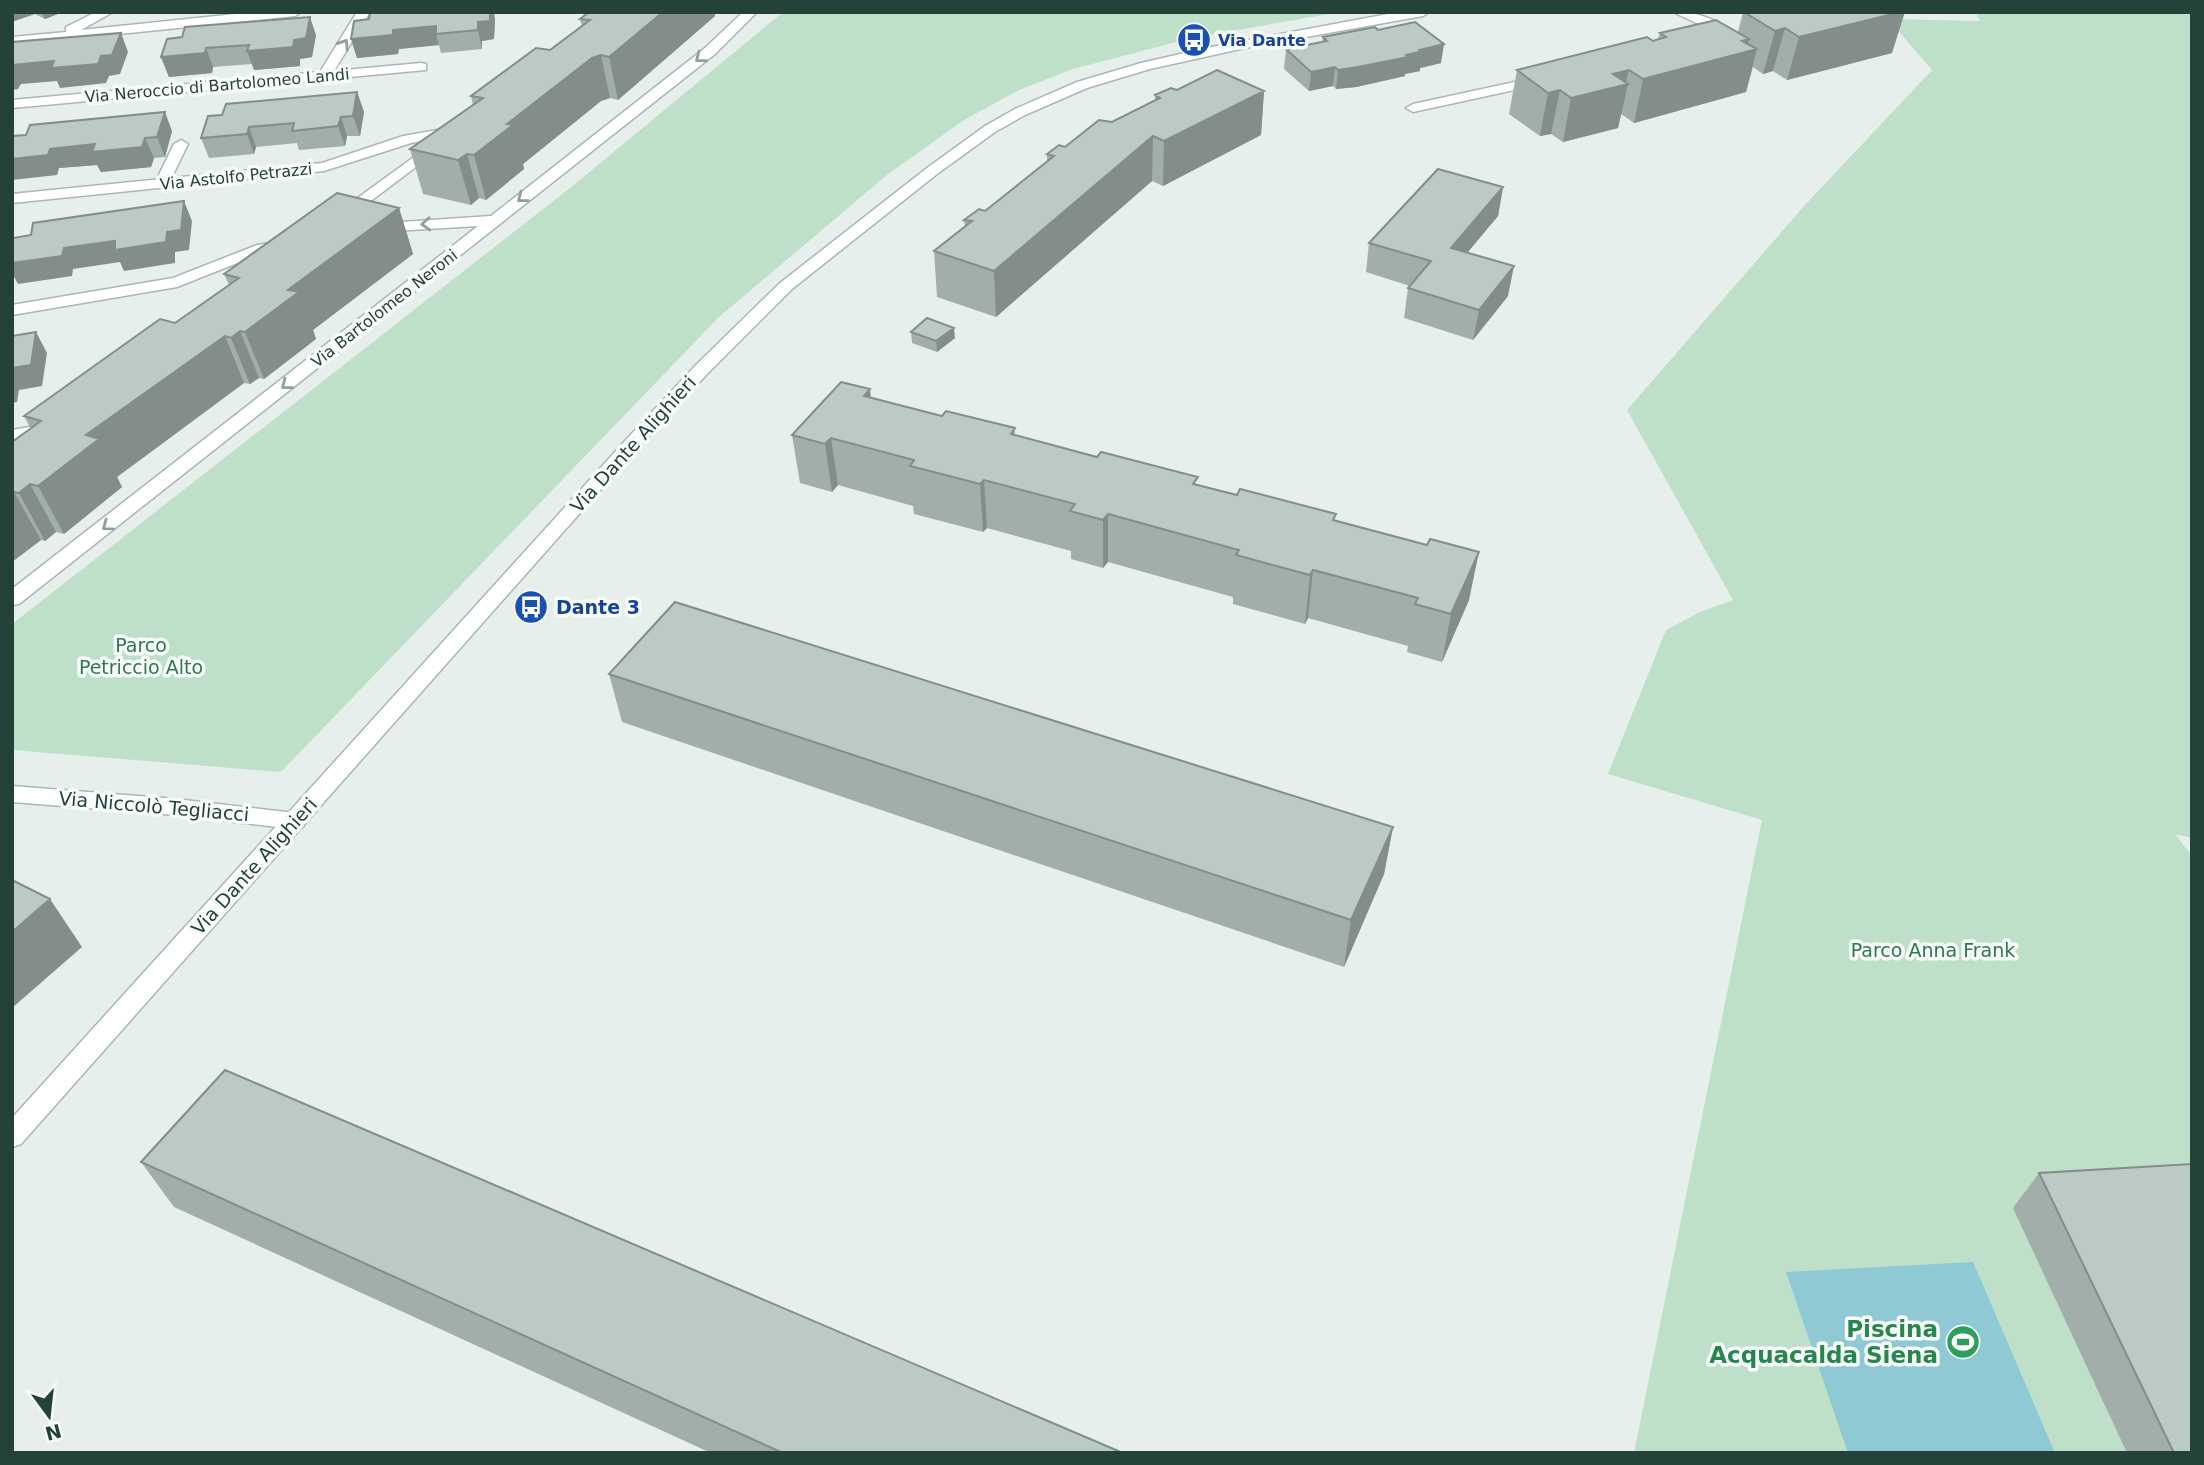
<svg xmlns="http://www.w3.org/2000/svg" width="2204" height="1465" viewBox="0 0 2204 1465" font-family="'DejaVu Sans',sans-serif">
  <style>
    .green { fill: #bfe0c8 }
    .water { fill: #8ec9d4 }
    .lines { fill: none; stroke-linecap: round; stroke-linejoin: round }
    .pedestrian-casing { stroke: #a8b8b2; stroke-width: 3 }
    .minor-casing { stroke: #a8b8b2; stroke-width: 3 }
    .tertiary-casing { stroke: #a8b8b2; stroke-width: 3 }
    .pedestrian { fill: #fff; fill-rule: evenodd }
    .minor { fill: #fff; fill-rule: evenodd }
    .tertiary { fill: #fff; fill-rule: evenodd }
    .wall { fill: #a1aea9 }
    .shaded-wall { fill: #838d89 }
    .building { fill: #bbcac4; stroke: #838d89; stroke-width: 2 }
    .oneway { stroke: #92a09c }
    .labels { text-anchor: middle; stroke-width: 7; stroke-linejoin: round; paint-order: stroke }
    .far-transit-label { font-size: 16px; font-weight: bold; fill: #164399; stroke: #f7fbf9; text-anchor: start }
    .far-street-label { font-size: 16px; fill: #24423a; stroke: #f7fbf9 }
    .street-label { font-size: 19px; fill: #24423a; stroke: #f7fbf9 }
    .transit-label { font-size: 19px; font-weight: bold; fill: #164399; stroke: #f7fbf9; text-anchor: start }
    .park-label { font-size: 19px; fill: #2d7a4b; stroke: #f7fbf9 }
    .near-leisure-label { font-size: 23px; font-weight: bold; fill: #27864d; stroke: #f7fbf9; text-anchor: end }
  </style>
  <rect width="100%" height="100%" fill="#e6efeb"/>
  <!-- green -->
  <path class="green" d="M783 12H1340L1192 38 1073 69 1019 90 964 120 887 175 719 317 281 772 12 750V624L570 188Z
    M1975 12H2192V838L2175 834 2192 856V1453H1634L1762 820 1608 774 1666 630 1700 612 1733 600 1627 410 1805 205 1932 70 1888 19 1980 21Z"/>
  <!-- water -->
  <path class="water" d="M1973 1262 2055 1453H1848L1786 1272Z"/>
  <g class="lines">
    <!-- pedestrian casing -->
    <g class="pedestrian-casing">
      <path id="pedestrian" d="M181 140 188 144 169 183 162 187 157 186 155 183 174 144Z"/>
    </g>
    <!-- minor casing -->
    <g class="minor-casing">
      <path id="minor" d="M96 12H113L81 30 255 12H301L295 16 12 45V37L66 32V27Z
        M357 12H370L334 71 421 63 426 64V70L12 108V100L320 72Z
        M743 12H757L715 54 19 604 12 605V589L478 226 377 232 369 227 372 224 491 216 705 48Z
        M1673 12C1692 12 1705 15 1722 25L1725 38 1718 43H1708L1706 40 1711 36V30Z
        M1542 76 1547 77V83L1413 112 1406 108 1413 104Z
        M449 128 454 129V135L411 143 324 171 12 203V194L322 163 403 136Z
        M436 141 443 145 441 148 347 219H337L334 216 337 213Z
        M287 240 292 242 295 245 292 248 265 252 177 287 12 315V305L173 278 257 245Z
        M52 423 61 428 58 432 12 440V430Z
        M12 786 176 799 295 813 303 815 306 821 303 827 295 829 176 815 12 802Z"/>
    </g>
    <!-- tertiary casing -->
    <g class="tertiary-casing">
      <path id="tertiary" d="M1399 12H1429L1423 16 1245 48 1150 69 1087 88 1025 115 995 132 937 174 792 289 708 373 635 451 21 1144 12 1147V1118L623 443 696 365 780 283 927 168 985 126 1015 109 1077 82 1141 63 1211 47Z"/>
    </g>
    <!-- pedestrian -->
    <use href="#pedestrian" class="pedestrian"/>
    <!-- minor -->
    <use href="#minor" class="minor"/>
    <!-- tertiary -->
    <use href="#tertiary" class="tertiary"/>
  </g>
  <!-- wall -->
  <path class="wall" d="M12 12H63L45 19 35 14Z
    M1743 12 1892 53 1787 80 1773 71 1763 74 1753 67 1746 92 1634 123 1621 114 1618 128 1563 142 1551 134 1540 136 1509 114 1517 70 1658 39 1660 33 1738 32Z
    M715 16 618 100 610 98 601 101 523 164 524 169 486 200 479 198 471 205 423 194 410 149 473 105 471 96 550 50 582 26 580 19Z
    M495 19 494 39 482 41V49L441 53 439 45 399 49 398 54 357 58 351 39Z
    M1378 30 1441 63 1420 68V71L1405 74V76L1356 87 1336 89 1333 86 1309 91 1284 69 1286 49 1322 42 1323 37Z
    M316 35 312 57 300 59V66L254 70 252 64 213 67 212 73 169 77 161 57 167 39Z
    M1177 90 1264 91 1261 135 1163 186 1152 181 996 317 937 297 934 251 965 227 964 220 985 211 1047 162V154L1065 147 1112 122 1155 101V95Z
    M357 92 364 112 360 136H347L345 146 299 150 297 143 256 147 254 154 209 158 201 138 222 115Z
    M172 131 165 157 154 158 151 167 101 172 97 165 59 168 57 175 12 136Z
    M1503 187 1498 216 1467 253 1508 296 1473 340 1404 318 1408 288 1410 286 1366 272 1369 243Z
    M399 208 413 254 313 330 316 339 264 379 259 378 250 384 244 383 117 477 122 487 64 534 56 532 45 541 41 540 12 562V442L31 429 24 416 175 323 229 285 224 274Z
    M911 332 955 338 937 352 912 343Z
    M871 397 942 416 1015 428V435L1335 521 1469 600 1442 662 1407 652 1408 646 1308 618 1305 624 1233 604V597L1108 562 1103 568 1071 559V551L987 528 983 532 914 514 913 506 838 485 832 492 800 483 792 435Z
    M609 674 1393 827 1384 874 1344 967 622 722Z
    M141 1162 1123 1453H711L174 1207Z
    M2039 1173 2192 1453H2127L2013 1208Z"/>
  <!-- shaded-wall -->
  <path class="shaded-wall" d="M12 12H34L35 14 12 22Z
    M42 12H63L45 19Z
    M490 12H494L495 19 494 39 482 41V49L478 30V22Z
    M663 12H715V16L618 100 609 57Z
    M1901 12H1905L1892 53 1787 80 1799 37Z
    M310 17 316 35 312 57 300 59V66L254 70 247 51 294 40Z
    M436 26V34L439 45 399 49 398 54 357 58 351 39 393 30Z
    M1785 28 1773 71 1763 74 1775 31Z
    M121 33 128 52 120 74 109 76 106 83 60 88 57 81 21 84 18 89 12 90V65L101 56Z
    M1749 39 1746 52 1757 49 1746 92 1634 123 1643 79Z
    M1444 44 1441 63 1420 68V71L1405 74V76L1356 87 1336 89 1338 70 1406 55 1420 50Z
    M206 48 213 67 212 73 169 77 161 57Z
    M601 55 610 98 601 101 523 164 524 169 486 200 474 155 507 124 592 58Z
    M1335 67 1333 86 1309 91 1311 72Z
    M1629 70 1625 85 1628 84 1618 128 1563 142 1571 98 1613 74Z
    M1560 90 1551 134 1540 136 1548 93Z
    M1264 91 1261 135 1163 186 1164 141Z
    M357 92 364 112 360 136 353 116Z
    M165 112 172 131 165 157 157 137Z
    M341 117 347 136 345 146 338 126Z
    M249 127 256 147 254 154 247 134Z
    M1153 136 1152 181 996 317 994 271Z
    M145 138 154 158 151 167 101 172 97 165 59 168 57 175 12 180V159L50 149Z
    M467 154 479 198 471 205 458 160Z
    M1503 187 1498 216 1446 278 1451 248Z
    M184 201 192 221 189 250 175 252V263L124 271 120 262 73 269 72 276 18 284 12 273V263L64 248 167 232Z
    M399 208 413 254 313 330 316 339 264 379 245 332 288 290Z
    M1514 266 1508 296 1473 340 1479 310Z
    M954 328 955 338 937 352 936 341Z
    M240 331 259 378 250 384 231 338Z
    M36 332 47 353 42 386 19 390 17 402 12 403V368Z
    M225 336 244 383 117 477 122 487 64 534 38 486 86 435Z
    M870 389 875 437 864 396Z
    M831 438 838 485 832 492 825 444Z
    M984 480 987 528 983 532 980 484Z
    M30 484 56 532 45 541 19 493Z
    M14 492 41 540 12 562V493Z
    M1108 514V562L1103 568V520Z
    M1479 552 1469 600 1442 662 1451 614Z
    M1313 570 1308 618 1305 624 1310 575Z
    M1393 827 1384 874 1344 967 1351 920Z
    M50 899 82 947 12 1008V932Z"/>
  <!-- building -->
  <path class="building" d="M370 12H490V21L478 22V30L436 34V26L393 30V35L351 39 354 21 369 19Z
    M589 12H663L609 57 601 55 592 58 507 124 513 125 474 155 467 154 458 160 410 149 483 98 471 96 536 48 550 50 590 20 580 19Z
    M1744 12H1901L1799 37 1785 28 1775 31Z
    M310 17 306 38 294 40 293 47 247 51 249 45 206 48 205 53 161 57 167 39 182 37 185 27Z
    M1716 20 1749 39 1742 41 1757 49 1643 79 1629 70 1613 74 1628 84 1571 98 1560 90 1548 93 1517 70 1647 37 1653 41 1666 37 1660 33Z
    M1415 22 1444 44 1420 50 1423 51 1406 55 1408 57 1358 67 1338 70 1335 67 1311 72 1286 49 1327 41 1323 37 1375 27 1378 30Z
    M121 33 112 55 101 56 98 64 51 68 54 61 12 65V42Z
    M1217 70 1264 91 1164 141 1153 136 994 271 934 251 972 221 964 220 979 209 985 211 1054 156 1047 154 1059 145 1065 147 1099 120 1112 122 1160 98 1155 95 1171 88 1177 90Z
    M357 92 353 116 341 117 338 126 292 131 294 123 249 127 247 134 201 138 208 116 222 115 226 104Z
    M165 112 157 137 145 138 142 147 92 152 95 144 50 149 48 155 12 159V136L26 135 30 125Z
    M1438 169 1503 187 1451 248 1514 266 1479 310 1408 288 1431 261 1369 243Z
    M337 193 399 208 288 290 299 292 245 332 240 331 231 338 225 336 86 435 99 439 38 486 30 484 19 493 14 492 12 493V442L41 421 24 416 160 319 175 323 239 278 224 274Z
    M184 201 181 230 167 232 166 242 115 250V241L64 248 62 256 12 263 13 238 31 235 33 223Z
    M927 318 954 328 936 341 911 332Z
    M36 332 31 365 12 368V336Z
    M841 382 870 389 864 396 942 416 946 411 1015 428 1011 434 1097 457 1101 452 1198 477 1193 484 1237 495 1240 489 1336 514 1333 520 1427 545 1430 539 1479 552 1451 614 1415 604 1418 598 1313 570 1310 575 1236 555 1239 550 1108 514 1103 520 1070 511 1075 504 984 480 980 484 910 466 914 460 831 438 825 444 792 435Z
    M675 602 1393 827 1351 920 609 674Z
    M12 880 50 899 12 932Z
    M225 1070 1123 1453H783L141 1162Z
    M2192 1164V1453H2174L2039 1173Z"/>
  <!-- one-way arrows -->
  <defs><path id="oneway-chevron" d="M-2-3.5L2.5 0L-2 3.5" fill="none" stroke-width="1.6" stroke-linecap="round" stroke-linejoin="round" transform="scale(1.75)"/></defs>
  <g class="oneway">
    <use href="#oneway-chevron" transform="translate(344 44) rotate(-57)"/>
    <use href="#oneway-chevron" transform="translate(700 58) rotate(142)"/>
    <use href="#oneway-chevron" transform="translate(522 198) rotate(142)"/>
    <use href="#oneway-chevron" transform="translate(426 224) rotate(177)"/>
    <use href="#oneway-chevron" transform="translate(286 385) rotate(142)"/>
    <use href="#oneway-chevron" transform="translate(107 526) rotate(143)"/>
  </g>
  <!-- icons -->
  <defs>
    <g id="bus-disc" transform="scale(1.75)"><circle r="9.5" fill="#1a4fb4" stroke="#f7fbf9"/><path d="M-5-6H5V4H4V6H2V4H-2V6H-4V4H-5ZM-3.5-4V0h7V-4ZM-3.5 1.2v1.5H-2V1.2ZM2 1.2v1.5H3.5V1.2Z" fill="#fff"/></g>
    <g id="stadium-disc" transform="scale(1.75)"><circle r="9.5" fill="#2e9e5b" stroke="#f7fbf9"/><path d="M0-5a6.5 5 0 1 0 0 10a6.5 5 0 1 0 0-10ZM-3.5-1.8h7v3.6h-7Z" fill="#fff"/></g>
  </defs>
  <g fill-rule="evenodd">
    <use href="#bus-disc" x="1194" y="40"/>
    <use href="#bus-disc" x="531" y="607"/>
    <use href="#stadium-disc" x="1963" y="1342"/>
  </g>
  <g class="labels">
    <!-- far-transit labels -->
    <g class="far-transit-label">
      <text x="1218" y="46">Via Dante</text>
    </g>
    <!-- far-street labels -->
    <g class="far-street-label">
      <text transform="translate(217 85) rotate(-5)" y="6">Via Neroccio di Bartolomeo Landi</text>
      <text transform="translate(236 176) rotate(-6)" y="6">Via Astolfo Petrazzi</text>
      <text transform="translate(384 308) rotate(-38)" y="6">Via Bartolomeo Neroni</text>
    </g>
    <!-- street labels -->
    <g class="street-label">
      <text transform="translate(633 444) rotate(-48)" y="7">Via Dante Alighieri</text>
      <text transform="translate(154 806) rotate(5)" y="7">Via Niccolò Tegliacci</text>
      <text transform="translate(254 866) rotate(-48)" y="7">Via Dante Alighieri</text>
    </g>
    <!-- transit labels -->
    <g class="transit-label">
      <text x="556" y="614">Dante 3</text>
    </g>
    <!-- park labels -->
    <g class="park-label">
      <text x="141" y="652">Parco<tspan x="141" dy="22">Petriccio Alto</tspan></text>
      <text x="1933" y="957">Parco Anna Frank</text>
    </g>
    <!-- near-leisure labels -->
    <g class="near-leisure-label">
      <text x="1938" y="1337">Piscina<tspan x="1938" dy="26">Acquacalda Siena</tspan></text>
    </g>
  </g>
  <!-- border -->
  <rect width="2204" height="1465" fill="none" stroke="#24423a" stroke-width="28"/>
  <!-- north arrow -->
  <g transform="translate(49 1416) rotate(165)" stroke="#f7fbf9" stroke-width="5" paint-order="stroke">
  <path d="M0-5L12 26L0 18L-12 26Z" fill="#24423a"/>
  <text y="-10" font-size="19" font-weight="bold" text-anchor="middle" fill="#24423a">N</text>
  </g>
</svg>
